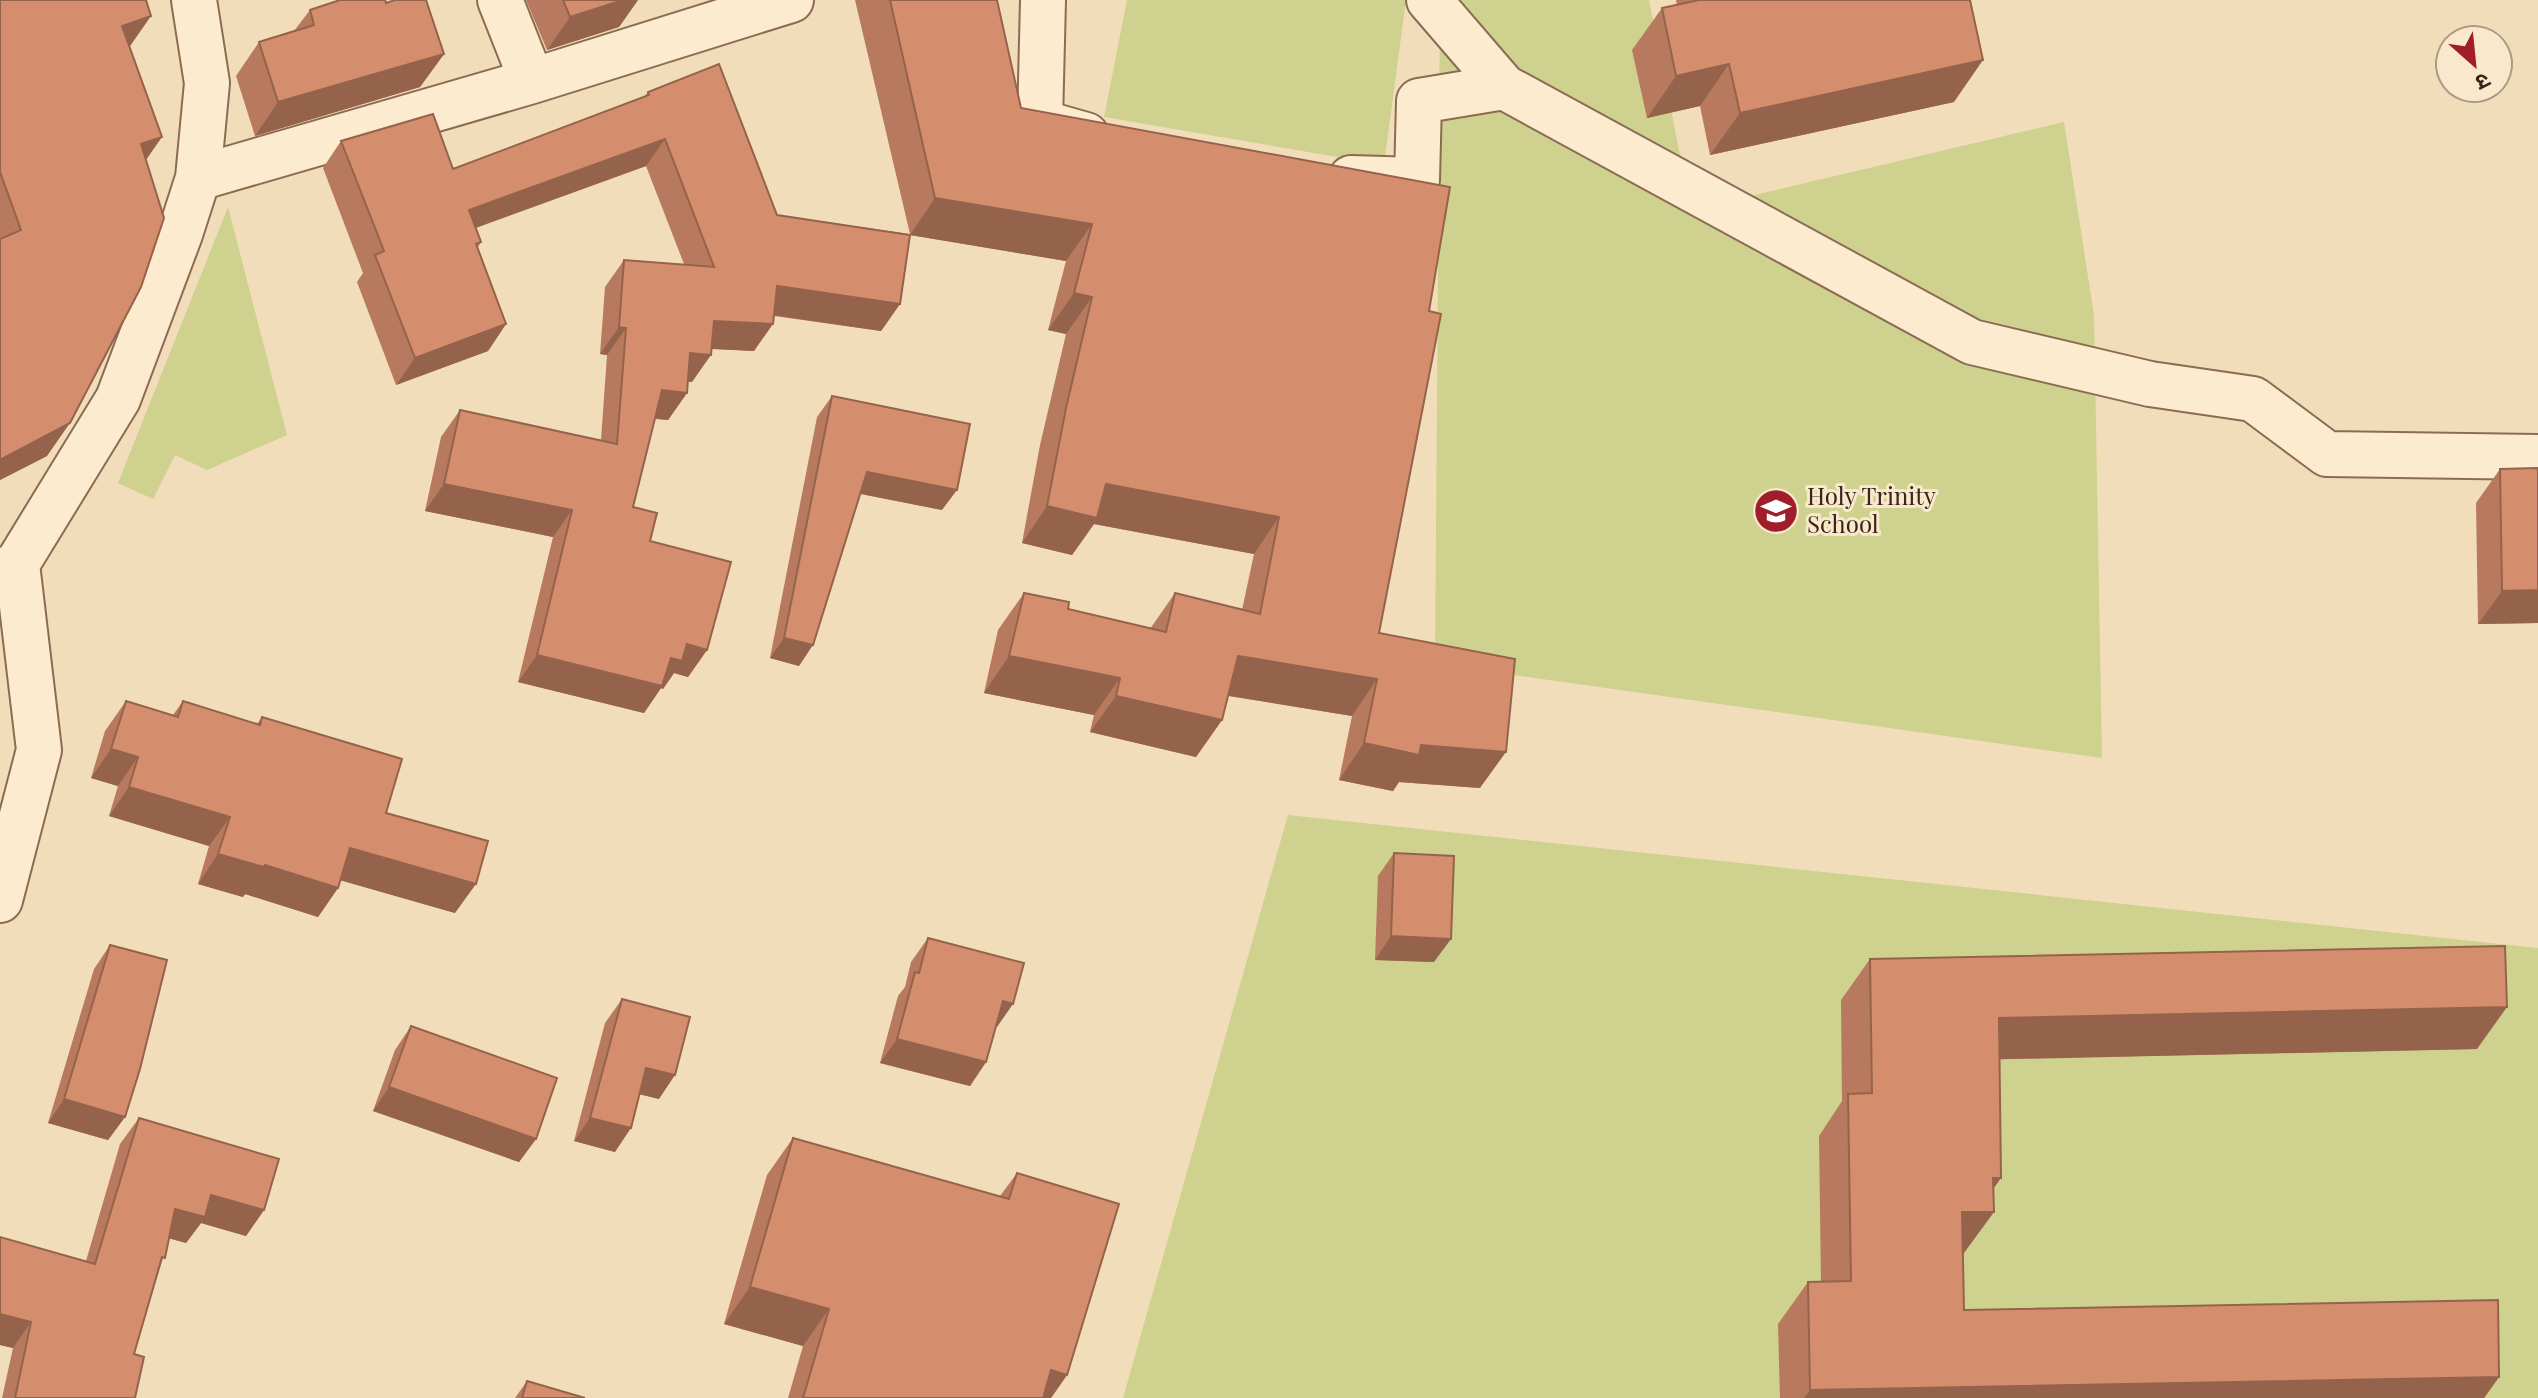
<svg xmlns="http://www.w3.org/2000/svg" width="2538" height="1398" viewBox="0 0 2538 1398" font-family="'Playfair Display','Noto Sans Devanagari',serif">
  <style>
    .green { fill: #cfd18e }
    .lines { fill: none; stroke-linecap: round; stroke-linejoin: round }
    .minor-casing { stroke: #8b6c53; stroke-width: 48 }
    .minor { stroke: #fcebcf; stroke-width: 44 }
    .wall { fill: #b77a5e }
    .shaded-wall { fill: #95634c }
    .building { fill: #d58e6d; stroke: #95634c; stroke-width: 2 }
    .labels { text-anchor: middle; stroke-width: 6; stroke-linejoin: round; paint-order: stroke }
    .poi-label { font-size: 24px; fill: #39261a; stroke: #f9e8cb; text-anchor: start }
  </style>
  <rect width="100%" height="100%" fill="#f2ddbb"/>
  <!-- green -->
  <path class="green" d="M1127 0H1406L1384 165 1104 117Z
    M1449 0H1649L1691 210 2064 122 2094 315 2102 758 1435 664 1440 2Z
    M228 207 287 435 207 470 175 455 153 499 118 483Z
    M1288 815 2538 948V1398H1123Z"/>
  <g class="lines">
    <!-- minor casing -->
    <g class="minor-casing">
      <path id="minor" d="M500 0 532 81
        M1043 0 1040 122 1086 135
        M1429 0 1504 87 1972 342 2150 384 2253 399 2327 454 2538 457
        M198 178 532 81 791 0
        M1351 178 1417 180 1419 101 1504 87
        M0 573 17 564 118 399 180 234 198 178 207 83 194 0
        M0 900 39 750 17 564"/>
    </g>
    <!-- minor -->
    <use href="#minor" class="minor"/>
  </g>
  <!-- wall -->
  <path class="wall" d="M0 0 130 47 146 159 47 456 0 480Z
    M526 0H638L619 27 547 50Z
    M855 0H997L1021 108 1429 311 1379 633 1480 788 1399 782 1393 791 1339 780 1352 716 1228 696 1222 720 1196 757 1090 732 1094 715 984 693 998 630 1024 593 1068 609 1150 629 1175 593 1242 610 1254 554 1094 524 1072 555 1022 543 1040 445 1066 334 1048 330 1066 261 910 235 900 304 881 331 774 316 754 351 712 349 692 382H688L687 393 668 420 655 419 633 507 707 650 688 677 674 673 663 689 661 688 644 713 518 682 553 537 425 511 441 437 460 410 601 440 607 355 600 354 605 287 624 260 684 264 646 166 476 228 481 242 478 247 506 324 488 351 396 385 357 282 363 273 323 168 341 141 453 169 645 96 648 92 777 215 910 234Z
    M1676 0H1970L1954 102 1710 155 1700 106 1647 118 1632 50 1662 8 1677 5Z
    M386 3 444 54 420 87 255 136 236 76 259 42 294 31 310 10Z
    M832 396 942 510 860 494 799 666 770 658 817 417Z
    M2538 468V623L2478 624 2476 503 2500 469Z
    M126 701 173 715 183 701 257 724 262 717 386 813 455 913 340 880 338 888 318 917 245 894 243 897 198 884 209 846 109 816 118 786 91 778 105 731Z
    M1394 853 1434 962 1375 960 1378 876Z
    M928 938 997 1027H996L986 1062 970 1086 880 1063 898 996 905 987 911 962Z
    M110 945 125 1117 108 1140 48 1123 94 969Z
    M1870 959 2477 1049 1999 1059 1993 1189 1964 1253H1963L1964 1310 2499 1377 2484 1398H1780L1778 1324 1808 1282H1821L1819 1136 1842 1101 1841 1000Z
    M622 999 659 1099 640 1094 615 1152 574 1141 605 1023Z
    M411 1026 536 1139 519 1162 373 1111 395 1050Z
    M139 1118 264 1210 246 1236 201 1223 186 1243 169 1238 134 1354 135 1398H2L13 1348 0 1345 86 1261 120 1144Z
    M793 1138 1000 1196 1017 1173 1067 1375 1051 1398H788L803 1346 724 1324 767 1175Z
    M527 1381 585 1398H515Z"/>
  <!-- shaded-wall -->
  <path class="shaded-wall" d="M623 0H638L619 27 547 50 570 17Z
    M151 16 128 49 122 26Z
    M444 54 420 87 255 136 278 102Z
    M1983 60 1954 102 1710 155 1740 113Z
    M1729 64 1700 106 1647 118 1676 76Z
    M162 137 139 170 141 144Z
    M665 139 646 166 450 237 469 210Z
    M935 198 1092 224 1066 261 910 235Z
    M777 286 900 304 881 331 758 313Z
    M1074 293 1092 297 1066 334 1048 330Z
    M714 321 773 324 754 351 695 348Z
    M506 324 488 351 396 385 415 358Z
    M619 327 626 328 607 355 600 354Z
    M690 353 711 355 692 382 671 380Z
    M662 390 687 393 668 420 643 417Z
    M70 423 47 456 0 480V460Z
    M867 472 957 490 942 510 852 492Z
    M444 484 572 510 553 537 425 511Z
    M1106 484 1279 517 1254 554 1094 524 1072 555 1022 543 1047 506Z
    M2538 590V623L2478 624 2502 591Z
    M784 638 813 645 799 666 770 658Z
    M687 644 707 650 688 677 674 673 663 689 661 688 644 713 518 682 537 655 671 658Z
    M1009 656 1120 678 1094 715 984 693Z
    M1238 656 1377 679 1352 716 1212 693Z
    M1116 696 1222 720 1196 757 1090 732Z
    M1364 743 1421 745 1506 752 1480 788 1399 782 1393 791 1339 780Z
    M111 749 138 757 118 786 91 778Z
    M129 787 230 817 209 846 109 816Z
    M350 848 476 884 455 913 329 877Z
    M218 854 265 865 338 888 318 917 245 894 243 897 198 884Z
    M1391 936 1451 939 1434 962 1375 960Z
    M1003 1001 1013 1004 997 1027 986 1025Z
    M2507 1007 2477 1049 1969 1060 1999 1018Z
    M897 1039 986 1062 970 1086 880 1063Z
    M646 1068 675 1075 659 1099 630 1092Z
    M389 1087 536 1139 519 1162 373 1111Z
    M64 1099 125 1117 108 1140 48 1123Z
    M590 1118 631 1128 615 1152 574 1141Z
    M1993 1178H2001L1977 1212H1994L1964 1253 1933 1254 1962 1212Z
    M211 1195 264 1210 246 1236 201 1223 186 1243 157 1235 175 1209Z
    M750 1287 829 1309 803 1346 724 1324Z
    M0 1314 31 1322 13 1348 0 1345Z
    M1051 1370 1067 1375 1051 1398H1031Z
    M2499 1377 2484 1398H1804L1810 1390Z"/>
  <!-- building -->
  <path class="building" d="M0 0H146L151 16 122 26 162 137 141 144 164 218 141 287 70 423 0 460V239L21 230 0 172Z
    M340 0H385L386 3 395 0H426L444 54 278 102 259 42 314 25 310 10Z
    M563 0H623L570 17Z
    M890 0H997L1021 108 1450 187 1429 311 1441 314 1379 633 1515 659 1506 752 1421 745 1419 755 1364 743 1377 679 1238 656 1222 720 1116 696 1120 678 1009 656 1024 593 1069 602 1068 609 1166 632 1175 593 1260 614 1279 517 1106 484 1097 518 1047 506 1066 408 1092 297 1074 293 1092 224 935 198Z
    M1699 0H1970L1983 60 1740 113 1729 64 1676 76 1662 8Z
    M719 64 777 215 910 235 900 304 777 286 773 324 714 321 711 355 690 353 687 393 662 390 633 507 657 513 650 541 731 562 707 650 687 644 682 661 671 658 662 686 537 655 572 510 444 484 460 410 617 444 626 328 619 327 624 260 714 267 665 139 469 210 481 242 476 244 506 324 415 358 375 255 384 251 341 141 433 114 453 169 649 95 648 92Z
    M832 396 970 424 957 490 867 472 813 645 784 638Z
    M2538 468V590L2502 591 2500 469Z
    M126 701 178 717 183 701 260 725 262 717 402 759 386 813 488 841 476 884 350 848 338 888 265 865 264 867 218 854 230 817 129 787 138 757 111 749Z
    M1394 853 1454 856 1451 939 1391 936Z
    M928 938 1024 963 1013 1004 1003 1001 986 1062 897 1039 915 972 919 973Z
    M110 945 167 960 140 1069 125 1117 64 1099Z
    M2505 946 2507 1007 1999 1018 2001 1178H1993L1994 1212H1962L1964 1310 2498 1300 2499 1377 1810 1390 1808 1282 1851 1281 1848 1094 1872 1093 1870 959Z
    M622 999 690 1017 675 1075 646 1068 631 1128 590 1118Z
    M411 1026 557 1078 536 1139 389 1087Z
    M139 1118 279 1159 264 1210 211 1195 205 1217 175 1209 165 1258 162 1257 134 1354 144 1357 135 1398H15L31 1322 0 1314V1237L95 1264Z
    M793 1138 1009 1199 1017 1173 1119 1204 1067 1375 1051 1370 1043 1398H803L829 1309 750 1287Z
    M527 1381 585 1398H522Z"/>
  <!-- icons -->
  <defs>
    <g id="school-disc" transform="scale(2.3)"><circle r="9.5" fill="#a01d2a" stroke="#f9e8cb"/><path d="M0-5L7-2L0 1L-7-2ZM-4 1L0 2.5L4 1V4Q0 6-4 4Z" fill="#fff"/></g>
  </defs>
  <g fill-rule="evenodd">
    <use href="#school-disc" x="1776" y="511"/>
  </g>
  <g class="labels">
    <!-- poi labels -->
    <g class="poi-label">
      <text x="1807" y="505">Holy Trinity<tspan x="1807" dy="28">School</tspan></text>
    </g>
  </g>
  <!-- north arrow -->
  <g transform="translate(2474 64) rotate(153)"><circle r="38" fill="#f9e8cb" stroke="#ac9a84" stroke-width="2"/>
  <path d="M0-6L14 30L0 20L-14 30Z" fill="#a01d2a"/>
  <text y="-12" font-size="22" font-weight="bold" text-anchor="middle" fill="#39261a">उ</text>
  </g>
</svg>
